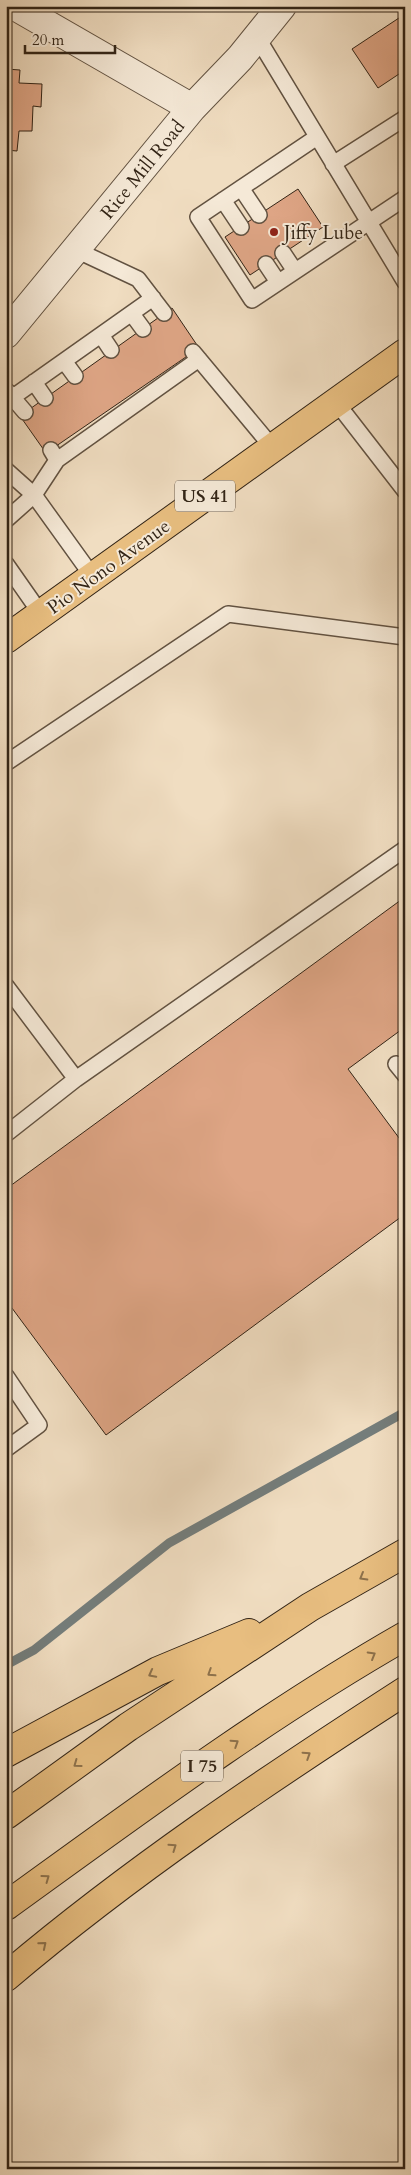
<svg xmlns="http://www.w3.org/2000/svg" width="411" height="2175" viewBox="0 0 411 2175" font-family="Cardo,serif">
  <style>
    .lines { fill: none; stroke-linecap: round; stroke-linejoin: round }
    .stream { stroke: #747d7b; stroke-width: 9 }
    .building { fill: #dea585; stroke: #322416 }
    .service-casing { stroke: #625241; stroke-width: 18 }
    .minor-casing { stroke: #625241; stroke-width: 30 }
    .primary-casing { stroke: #322416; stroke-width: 30 }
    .motorway-casing { stroke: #322416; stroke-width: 30 }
    .service { stroke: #f5e9d7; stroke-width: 15 }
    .minor { stroke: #f5e9d7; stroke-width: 28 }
    .primary { stroke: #e8be80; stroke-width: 28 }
    .motorway { stroke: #e8be80; stroke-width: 28 }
    .oneway { stroke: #8d714b }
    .poi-dot { fill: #8f2418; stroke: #f5e9d7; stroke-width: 2 }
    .labels { text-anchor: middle; stroke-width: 4; stroke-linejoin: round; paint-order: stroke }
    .shield { fill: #f5e9d7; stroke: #6c5f50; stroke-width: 1 }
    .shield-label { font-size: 18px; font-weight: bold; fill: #322416 }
    .street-label { font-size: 19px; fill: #322416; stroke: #f5e9d7 }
    .poi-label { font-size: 19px; fill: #322416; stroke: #f5e9d7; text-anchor: start }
  </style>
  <rect width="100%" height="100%" fill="#f0ddc1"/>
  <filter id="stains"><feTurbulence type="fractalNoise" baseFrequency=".004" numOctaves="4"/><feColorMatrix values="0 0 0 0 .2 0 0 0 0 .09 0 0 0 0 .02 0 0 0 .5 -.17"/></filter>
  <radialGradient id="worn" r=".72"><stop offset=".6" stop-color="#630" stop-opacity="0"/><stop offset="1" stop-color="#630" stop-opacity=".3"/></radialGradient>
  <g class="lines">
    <!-- stream -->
    <path class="stream" d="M6 1665 34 1650 169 1543 405 1412"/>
  </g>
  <!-- building -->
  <path class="building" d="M405 14V70L378 88 352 49Z
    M6 69 20 70 19 83 42 84 41 107 33 106 32 131H19L17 151 6 150Z
    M298 189 323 227 250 275 225 237Z
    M172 308 199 348 46 453 20 416Z
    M405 897V1027L348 1069 405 1146V1214L106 1435 6 1300V1189Z"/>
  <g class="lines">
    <!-- service casing -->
    <g class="service-casing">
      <path id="service" d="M257 37 405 282
        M317 137 198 217 252 300 405 198
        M333 164 405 118
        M241 188 259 215
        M223 200 241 227
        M76 250 138 279 164 313
        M283 253 295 271
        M266 264 278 282
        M132 314 143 329
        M101 335 111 350
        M193 352 273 448
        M64 361 75 376
        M34 382 45 398
        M7 391 25 412
        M336 402 405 491
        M6 404 13 397 153 298
        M51 450 57 460 199 359
        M57 460 34 495 93 577
        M6 470 34 495 6 520
        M6 564 41 614
        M6 763 228 614 405 637
        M6 986 76 1079
        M396 1064 405 1075
        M6 1134 76 1079 405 849
        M6 1376 39 1425 6 1449"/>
    </g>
    <!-- minor casing -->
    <g class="minor-casing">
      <path id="minor" d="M15 6 192 108
        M6 334 192 108 240 58 282 6"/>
    </g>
    <!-- primary casing -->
    <g class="primary-casing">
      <path id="primary" d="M6 639 405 353"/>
    </g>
    <!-- motorway casing -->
    <g class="motorway-casing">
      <path id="motorway" d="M6 1753 158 1671 249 1633
        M6 1815 128 1727 310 1607 405 1553
        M6 1906C136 1812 265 1716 405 1636
        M6 1977C131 1871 267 1780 405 1691"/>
    </g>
    <!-- service -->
    <use href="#service" class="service"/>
    <!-- minor -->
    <use href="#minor" class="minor"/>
    <!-- primary -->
    <use href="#primary" class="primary"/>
    <!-- motorway -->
    <use href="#motorway" class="motorway"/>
  </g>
  <!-- one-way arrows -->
  <defs><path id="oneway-chevron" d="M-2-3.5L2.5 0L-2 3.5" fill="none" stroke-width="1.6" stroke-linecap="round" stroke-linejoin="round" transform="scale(1.25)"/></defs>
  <g class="oneway">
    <use href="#oneway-chevron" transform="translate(363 1577) rotate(150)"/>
    <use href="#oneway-chevron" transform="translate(372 1655) rotate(-30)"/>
    <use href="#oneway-chevron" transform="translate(211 1673) rotate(147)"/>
    <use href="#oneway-chevron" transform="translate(152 1674) rotate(152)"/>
    <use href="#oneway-chevron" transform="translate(235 1743) rotate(-33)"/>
    <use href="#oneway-chevron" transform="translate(307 1755) rotate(-33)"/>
    <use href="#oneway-chevron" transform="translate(77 1764) rotate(144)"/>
    <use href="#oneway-chevron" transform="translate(173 1847) rotate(-35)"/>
    <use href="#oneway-chevron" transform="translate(46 1878) rotate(-36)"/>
    <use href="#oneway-chevron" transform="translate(43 1945) rotate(-40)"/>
  </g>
  <!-- markers -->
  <circle class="poi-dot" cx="274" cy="232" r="5"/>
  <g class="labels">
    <!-- shield labels -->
    <g class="shield">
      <rect x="175" y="480.5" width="60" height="31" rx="4"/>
      <rect x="181" y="1750.5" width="42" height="31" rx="4"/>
    </g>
    <g class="shield-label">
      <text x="205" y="502">US 41</text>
      <text x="202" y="1772">I 75</text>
    </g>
    <!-- street labels -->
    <g class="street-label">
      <text transform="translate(142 169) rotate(-51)" y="7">Rice Mill Road</text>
      <text transform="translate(108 566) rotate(-36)" y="7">Pio Nono Avenue</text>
    </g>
    <!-- poi labels -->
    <g class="poi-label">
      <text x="284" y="239">Jiffy Lube</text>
    </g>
  </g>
  <!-- margin -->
  <rect width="411" height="2175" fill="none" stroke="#f0ddc1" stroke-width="25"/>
  <rect x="8" y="8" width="396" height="2160" fill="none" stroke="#322416" stroke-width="2.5"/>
  <rect x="12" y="12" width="386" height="2150" fill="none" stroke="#322416"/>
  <!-- scale -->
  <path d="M25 45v8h90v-8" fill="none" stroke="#322416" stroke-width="2.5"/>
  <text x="32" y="45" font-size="15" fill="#322416" stroke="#f5e9d7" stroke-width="4" paint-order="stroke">20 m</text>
  <rect width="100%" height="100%" filter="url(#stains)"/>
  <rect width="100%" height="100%" fill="url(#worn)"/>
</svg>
